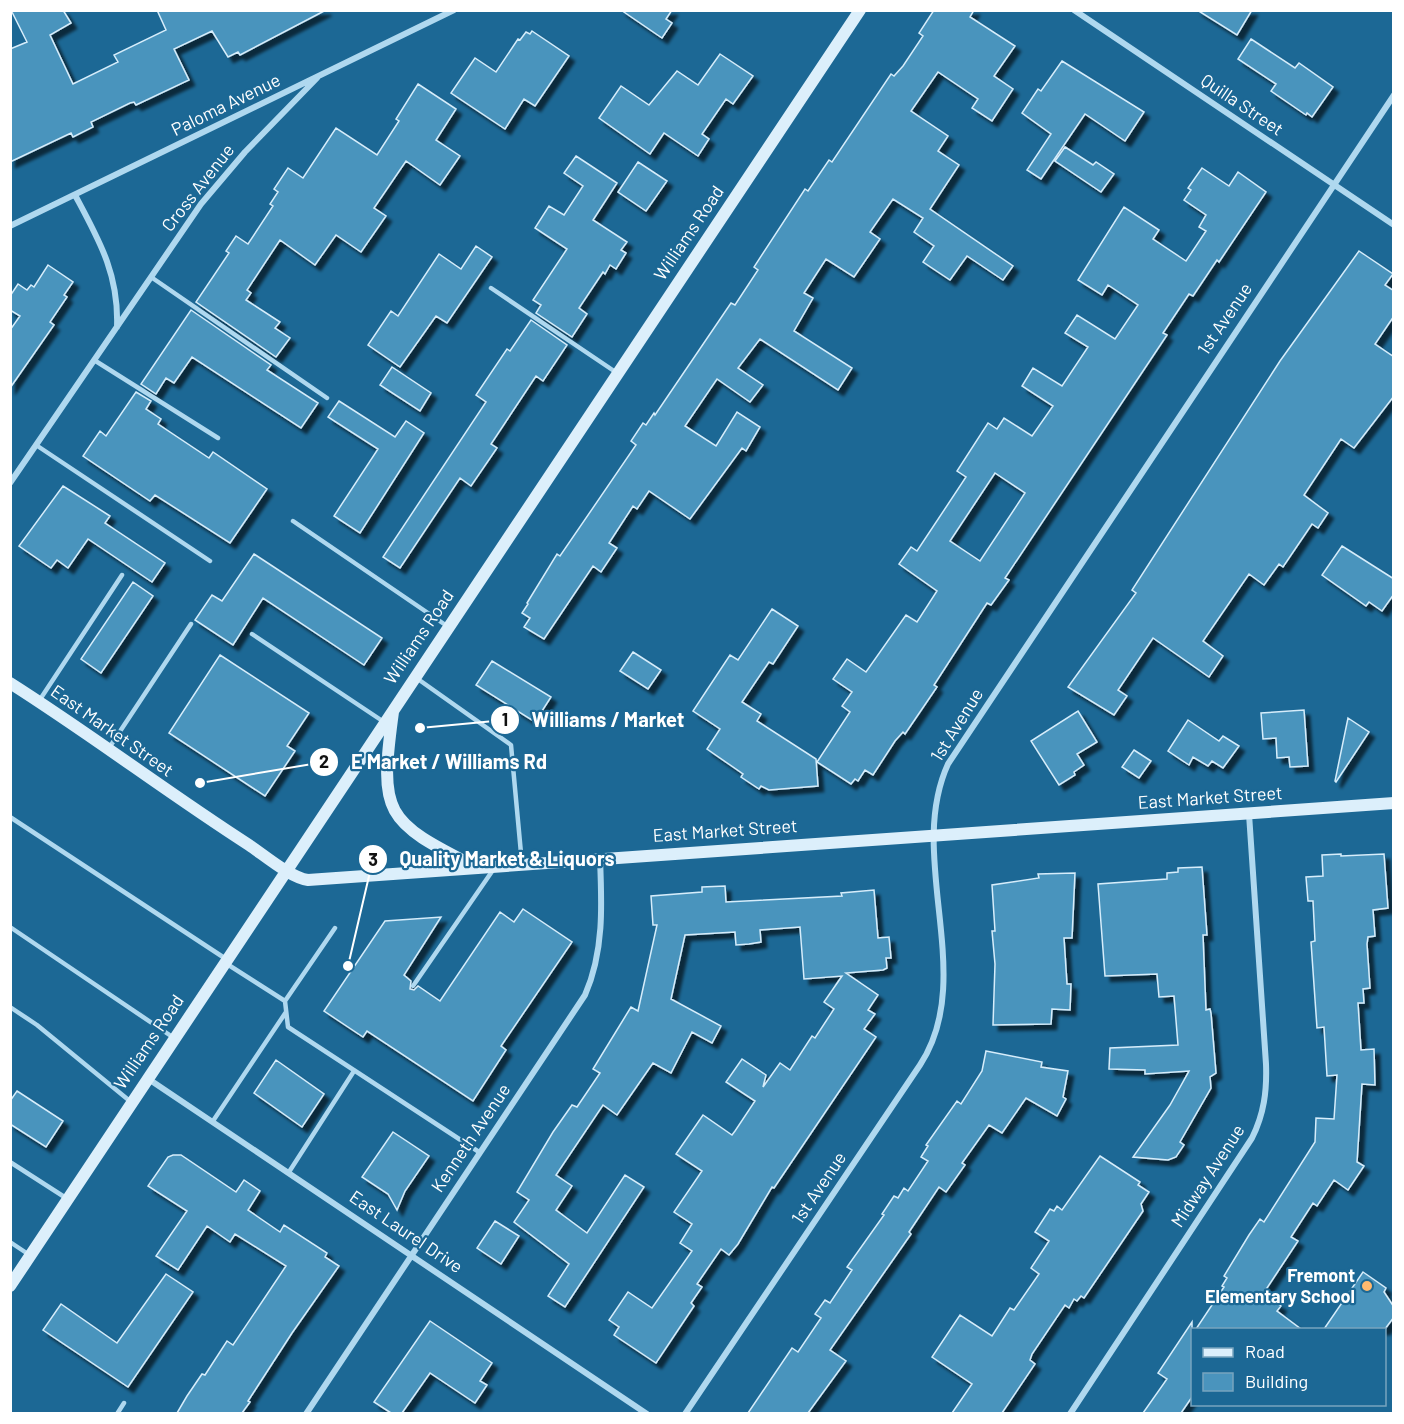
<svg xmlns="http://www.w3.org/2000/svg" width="1404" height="1424" viewBox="0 0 1404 1424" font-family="Barlow,sans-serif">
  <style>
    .building { fill: #4a94bd; stroke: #d6edfb; stroke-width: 1.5; fill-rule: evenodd; filter: url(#shadow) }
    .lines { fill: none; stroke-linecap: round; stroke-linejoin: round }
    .lane { stroke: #afd8ef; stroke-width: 4.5 }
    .street { stroke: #afd8ef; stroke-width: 6 }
    .secondary { stroke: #dceffb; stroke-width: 12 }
    .poi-dot { fill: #ffb96e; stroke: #1c6895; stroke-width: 2 }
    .labels { text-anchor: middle; stroke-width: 4.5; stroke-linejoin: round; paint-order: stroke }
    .street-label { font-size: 18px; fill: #fff; stroke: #1c6895 }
    .poi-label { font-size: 18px; font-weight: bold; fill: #fff; stroke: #1c6895; text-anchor: end }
    .leader { fill: none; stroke: #fff; stroke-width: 2 }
    .callout-dot { fill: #fff; stroke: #1c6895; stroke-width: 2 }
    .mark-label { font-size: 18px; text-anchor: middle; font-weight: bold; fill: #111 }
    .callout-label { font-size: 20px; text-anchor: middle; font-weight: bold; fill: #fff; stroke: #1c6895; stroke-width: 4.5; stroke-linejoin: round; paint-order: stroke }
  </style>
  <defs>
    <filter id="shadow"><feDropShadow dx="5.5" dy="5.5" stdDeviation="1.5" flood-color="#0009"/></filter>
  </defs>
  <rect width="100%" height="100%" fill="#1c6895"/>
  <!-- building -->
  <path class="building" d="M11 10H63L71 23 50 35 73 84 118 62 114 55 166 30 157 10H326L240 55 238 52 228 57 212 31 174 49 189 80 136 105 134 102 130 103 91 122 93 127 73 137 71 133 10 162V49L27 42Z
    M621 10H672L666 19 672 23 662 38Z
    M934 10H974L970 17 1015 46 994 76 1013 89 992 121 972 108 978 99 938 72 911 111 948 136 938 151 959 165 930 209 1013 266 1003 280 967 256 950 280 923 262 934 246 914 232 923 218 893 199 870 232 880 239 854 277 826 259 804 293 813 298 794 331 852 368 838 390 760 339 738 368 763 385 750 402 717 379 685 426 716 446 737 412 760 427 746 451 742 448 690 519 649 491 637 509 633 506 609 543 617 548 601 572 593 566 544 639 524 627 530 618 522 613 528 604 527 603 557 554 560 556 636 445 631 441 643 423 646 425 654 413 655 415 731 303 735 305 758 270 754 267 805 189 808 191 829 160 832 162 891 74 894 76 903 66 923 36 919 33Z
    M1197 10H1252L1237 35Z
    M532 31 569 56 535 106 524 99 505 129 451 93 475 58 496 72 518 39 520 40 526 32 530 34Z
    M1251 39 1295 68 1299 63 1333 87 1312 117 1307 113 1306 115 1271 91 1276 84 1238 59Z
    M720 54 753 76 733 104 726 99 702 134 709 139 698 156 664 133 650 154 599 118 621 86 649 105 677 71 698 85Z
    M1062 61 1144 112 1125 141 1085 114 1041 179 1027 170 1051 134 1022 113 1038 89 1041 91Z
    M418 84 456 109 436 140 460 156 440 185 406 161 374 208 386 216 361 252 336 235 315 265 280 240 247 290 251 293 246 300 280 322 275 328 290 338 276 357 196 302 229 253 226 251 236 236 248 244 273 206 270 204 278 192 274 189 288 168 303 178 336 128 377 155 399 121 396 119Z
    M1065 147 1093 165 1096 162 1114 174 1101 192 1055 161Z
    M576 156 617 183 593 220 627 242 621 250 626 253 616 269 610 265 605 274 603 272 579 308 587 314 572 337 536 313 541 305 533 300 567 249 535 228 549 206 564 215 583 186 564 173Z
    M638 162 667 181 646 211 618 192Z
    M1202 168 1229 186 1238 172 1266 192 1219 262 1217 260 1193 296 1189 294 1163 333 1167 335 1005 578 1009 580 991 605 987 603 934 685 937 687 905 734 903 732 895 741 873 775 865 770 858 781 855 779 851 784 817 762 850 712 842 706 852 692 833 679 847 659 866 672 906 615 917 622 937 591 899 564 911 547 917 551 966 477 957 471 988 423 997 429 1004 418 1032 436 1053 406 1022 386 1033 368 1062 386 1088 347 1065 333 1077 315 1115 339 1138 305 1108 285 1102 295 1078 280 1124 207 1159 230 1153 239 1186 261 1206 231 1199 227 1206 215 1184 200 1191 190 1188 188ZM995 473 1025 493 980 561 950 541Z
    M476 246 492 257 447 323 436 316 400 367 368 345 391 311 398 316 439 254 461 269Z
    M1359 251 1393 274 1385 285 1394 291V316L1375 344 1394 357V396L1354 448 1341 439 1304 495 1328 513 1318 528 1312 524 1283 567 1279 564 1264 585 1249 574 1203 641 1223 656 1209 677 1153 638 1118 690 1127 696 1114 715 1068 687 1136 593 1132 590 1280 361Z
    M48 265 73 282 64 295 67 297 50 322 54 325 10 388V330L20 316 10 310V296L18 284 27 290 31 285 34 287Z
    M191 310 271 365 267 370 318 403 301 428 192 357 174 383 166 378 156 394 141 384Z
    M531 320 567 345 543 381 536 376 491 444 497 448 471 486 460 478 400 568 383 557 486 402 476 395 507 349 510 351Z
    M392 367 431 393 420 411 380 385Z
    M136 392 151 401 146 409 161 419 158 424 209 458 213 452 267 489 230 543 155 495 150 501 83 456 100 431 106 436Z
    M339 401 395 437 406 421 424 433 360 533 334 516 378 449 328 417Z
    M63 486 110 516 105 523 165 563 152 582 88 539 68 568 57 560 51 568 19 546Z
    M1342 546 1394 579V594L1382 611 1369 602 1366 606 1322 575Z
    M254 554 382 638 364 665 263 598 233 645 195 620 212 595 222 601Z
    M133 582 153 596 101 673 81 659Z
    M772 609 798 626 773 664 769 662 742 702 761 714 757 721 816 759 818 786 769 790 761 786 759 789 741 777 743 774 707 749 720 729 693 711 730 655 738 660Z
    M633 652 661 670 648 689 620 671Z
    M220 655 309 713 287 746 295 751 265 796 169 733Z
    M492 661 551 697 535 722 476 685Z
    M1304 710 1308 766 1290 767 1289 757 1277 758 1276 738 1263 739 1261 713Z
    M1078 711 1097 742 1077 754 1084 765 1074 772 1075 775 1059 785 1031 741Z
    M1348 718 1369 732 1336 782 1335 781Z
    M1188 720 1219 741 1223 736 1239 746 1223 768 1212 761 1208 766 1193 757 1189 765 1168 751Z
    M1134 750 1151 761 1139 778 1122 767Z
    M1341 854V856L1384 854 1388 908 1373 910 1375 936 1368 937 1367 944 1370 988 1363 989 1364 1003H1358L1361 1050 1374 1049 1375 1085 1362 1084 1357 1162 1364 1166 1348 1190 1334 1180 1317 1206 1313 1203 1291 1237 1298 1241 1263 1294 1281 1306 1277 1311 1301 1329H1196L1224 1287 1222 1286 1227 1278 1224 1276 1249 1235 1260 1219 1264 1222 1315 1142 1316 1118 1334 1119 1337 1075 1327 1076 1324 1027 1317 1028 1311 942 1315 941 1313 901H1308L1306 877 1323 876 1322 855Z
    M1202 867 1207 935H1203L1206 1010 1210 1009 1211 1013 1216 1073 1210 1077 1211 1088 1180 1142 1184 1145 1176 1157 1168 1160 1133 1157 1170 1105 1189 1071 1145 1074V1070L1109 1069 1110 1048 1178 1045 1174 996 1159 997 1157 974 1105 976 1098 884 1167 879V873L1178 872V868Z
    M1075 873 1072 938H1064L1067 984H1071L1070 1010 1052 1009 1051 1024 993 1025 995 964 992 931H995L992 885 1039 878 1038 874Z
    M725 886 726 902 842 896 841 893 874 890 878 938 889 937 891 958H886L887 968 883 970 846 973 878 995 868 1010 875 1014 864 1029 876 1037 774 1188 772 1187 738 1244 729 1255 721 1249 697 1284 702 1287 691 1303 694 1306 656 1363 614 1335 619 1327 609 1320 628 1292 652 1308 692 1251 680 1243 692 1224 674 1212 702 1171 676 1154 703 1115 732 1135 735 1131 755 1101 726 1082 742 1059 766 1075 763 1087 780 1063 790 1070 812 1036 815 1038 834 1009 824 1002 842 976 804 979 800 927 760 930 761 942 749 944 736 945 735 932 685 935 671 999 721 1026 712 1043 692 1032 671 1073 653 1063 617 1115 603 1105 556 1175 572 1186 556 1210 587 1233 625 1175 644 1187 565 1307 548 1296 569 1264 514 1222 529 1200 517 1192 553 1132 572 1105 577 1107 600 1073 593 1069 631 1007 638 1011 657 925H653L651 896 702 892V887Z
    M523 909 572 942 501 1046 506 1050 473 1101 367 1031 363 1037 324 1011 385 921 441 917 404 975 411 981 410 989 414 990 418 986 440 1001 500 912 514 922Z
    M986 1051 1042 1062 1041 1067 1068 1071 1063 1097 1066 1099 1057 1116 1026 1098 1002 1133 989 1125 962 1163 965 1165 946 1192 939 1187 909 1232 911 1234 830 1350 846 1361 808 1413H748L792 1348 798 1352 821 1318 815 1314 825 1300 830 1303 852 1270 847 1267 884 1215 882 1214 894 1196 898 1198 904 1188 908 1191 928 1161 921 1157 928 1146 926 1145 957 1101 961 1104 982 1071Z
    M276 1060 324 1094 302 1127 254 1093Z
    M17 1091 63 1121 46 1147 10 1124V1101Z
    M393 1132 429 1156 405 1191 397 1210 388 1194 362 1177Z
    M173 1155H181L236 1192 244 1180 260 1191 248 1210 280 1232 284 1225 327 1253 325 1257 339 1266 292 1333 248 1401 250 1402 242 1413H177L187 1396 202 1374 205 1375 227 1341 233 1345 286 1266 235 1234 230 1242 207 1226 178 1270 156 1256 187 1211 148 1186 168 1157Z
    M1100 1156 1140 1182 1138 1185 1149 1192 1141 1204 1143 1211 1084 1298 1081 1296 1077 1301 1074 1299 1069 1308 1065 1305 1032 1354 1030 1360 1035 1364 1002 1413H952L972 1384 932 1357 960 1315 992 1336 1010 1308 1014 1310 1039 1274 1031 1268 1049 1241 1035 1232 1050 1209 1054 1211 1057 1206 1062 1210Z
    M495 1221 519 1236 501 1264 477 1248Z
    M1363 1272 1386 1288 1384 1292 1394 1307V1317L1385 1329H1324Z
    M166 1274 193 1292 128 1387 43 1330 61 1304 117 1343Z
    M430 1321 492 1363 480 1381 487 1385 475 1403 430 1373 402 1413H391L374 1402Z
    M1192 1322V1397L1181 1413H1143L1167 1379 1158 1373Z"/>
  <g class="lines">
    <!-- lane -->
    <path class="lane" d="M151 277 327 398
      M491 288 617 373
      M94 360 218 438
      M36 445 210 561
      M293 521 447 626
      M252 634 384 722
      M415 677 511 745 522 864
      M39 701 122 575
      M109 748 191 624
      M10 817 226 959
      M10 927 174 1038
      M227 964 285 1001 288 1027 479 1152
      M413 986 493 870
      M285 1001 335 928
      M10 1007 37 1025 131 1102
      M213 1121 286 1012
      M10 1162 66 1198
      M289 1172 354 1071
      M10 1242 28 1254
      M117 1414 124 1403"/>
    <!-- street -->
    <path class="street" d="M1074 10 1394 225
      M75 195C99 240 119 274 117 327
      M10 226 454 10
      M10 483 201 204 245 152 317 78
      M147 1078 647 1414
      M306 1414 585 995C604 952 602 905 600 859
      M685 1414 920 1065C978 977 905 858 948 764L1394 95
      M1070 1414 1252 1138C1264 1114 1267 1091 1266 1064L1249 814"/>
    <!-- secondary -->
    <path class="secondary" d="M10 683C92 735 168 793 249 845 264 855 291 878 308 880L1394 803
      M393 712C379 814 384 821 476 867
      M10 1286 860 10"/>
  </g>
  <!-- markers -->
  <circle class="poi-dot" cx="1367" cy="1286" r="6"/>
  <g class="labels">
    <!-- street labels -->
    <g class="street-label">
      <text transform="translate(226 105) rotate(-26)" y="6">Paloma Avenue</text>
      <text transform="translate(1242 105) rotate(34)" y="6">Quilla Street</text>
      <text transform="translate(198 188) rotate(-52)" y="6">Cross Avenue</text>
      <text transform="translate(689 233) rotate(-56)" y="6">Williams Road</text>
      <text transform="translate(1225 319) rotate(-56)" y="6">1st Avenue</text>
      <text transform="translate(419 637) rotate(-56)" y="6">Williams Road</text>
      <text transform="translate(957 725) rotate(-58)" y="6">1st Avenue</text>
      <text transform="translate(112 731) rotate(35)" y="6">East Market Street</text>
      <text transform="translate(1210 798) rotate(-4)" y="6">East Market Street</text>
      <text transform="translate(725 831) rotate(-4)" y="6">East Market Street</text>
      <text transform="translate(149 1042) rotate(-56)" y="6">Williams Road</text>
      <text transform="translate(471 1138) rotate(-56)" y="6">Kenneth Avenue</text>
      <text transform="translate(1208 1176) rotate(-57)" y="6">Midway Avenue</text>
      <text transform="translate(819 1188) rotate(-56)" y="6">1st Avenue</text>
      <text transform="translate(406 1232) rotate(34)" y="6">East Laurel Drive</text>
    </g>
    <!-- poi labels -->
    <g class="poi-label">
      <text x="1355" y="1282">Fremont<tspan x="1355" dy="21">Elementary School</tspan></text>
    </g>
  </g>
  <!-- callouts -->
  <path class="leader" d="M420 728L505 720M200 783L324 762M348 966L373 859"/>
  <g class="callout-dot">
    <circle cx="420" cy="728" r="6"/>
    <circle cx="200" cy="783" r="6"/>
    <circle cx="348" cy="966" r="6"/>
    <circle cx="505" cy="720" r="15"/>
    <circle cx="324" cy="762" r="15"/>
    <circle cx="373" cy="859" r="15"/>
  </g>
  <g class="mark-label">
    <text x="505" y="726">1</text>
    <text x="324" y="768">2</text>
    <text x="373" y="866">3</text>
  </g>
  <g class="callout-label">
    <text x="608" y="727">Williams / Market</text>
    <text x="449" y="769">E Market / Williams Rd</text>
    <text x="507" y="866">Quality Market &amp; Liquors</text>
  </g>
  <!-- border -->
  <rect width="1404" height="1424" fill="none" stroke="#ffffff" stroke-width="24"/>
  <!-- legend -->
  <rect x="1191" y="1328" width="195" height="78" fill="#1c6895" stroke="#77a4bf" stroke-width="1.5"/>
  <rect x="1203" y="1348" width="30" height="9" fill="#dceffb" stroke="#77a4bf" stroke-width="1.5"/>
  <text x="1245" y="1358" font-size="18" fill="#ffffff">Road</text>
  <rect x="1203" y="1373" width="30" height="18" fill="#4a94bd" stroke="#77a4bf" stroke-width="1.5"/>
  <text x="1245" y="1388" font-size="18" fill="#ffffff">Building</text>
</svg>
